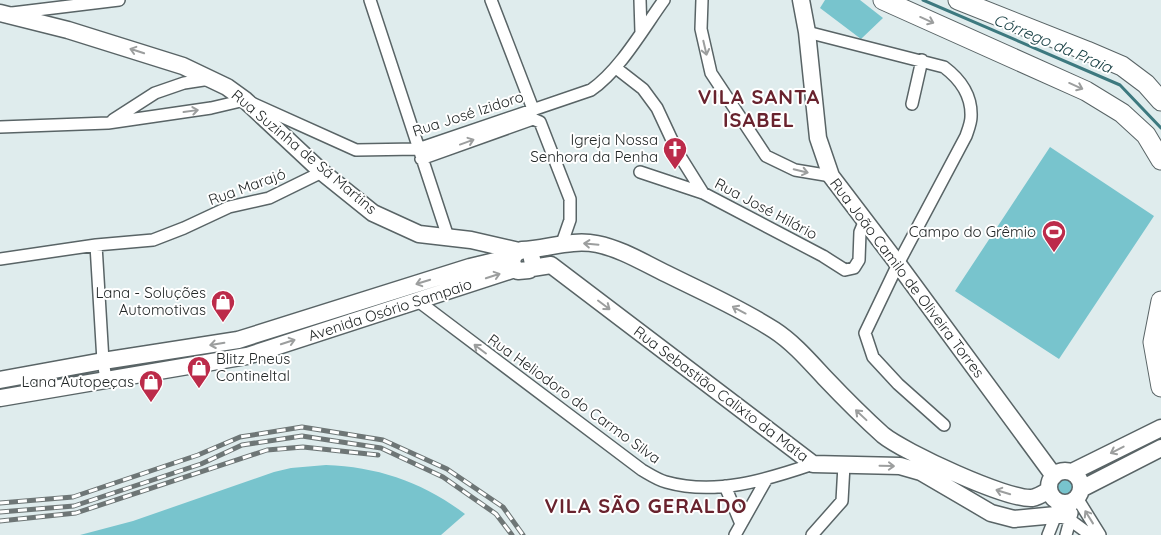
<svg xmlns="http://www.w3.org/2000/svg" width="1161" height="535" viewBox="0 0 1161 535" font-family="Quicksand,sans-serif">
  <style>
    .green { fill: #78c4cd }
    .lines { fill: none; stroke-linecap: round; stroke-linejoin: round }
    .stream { stroke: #3d797f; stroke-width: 3 }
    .street-casing { stroke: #596466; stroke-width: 14 }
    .secondary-casing { stroke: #596466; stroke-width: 19 }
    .primary-casing { stroke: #596466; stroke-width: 21 }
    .street { stroke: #fff; stroke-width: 11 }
    .secondary { stroke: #fff; stroke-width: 16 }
    .primary { stroke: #fff; stroke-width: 19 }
    .rail-casing { stroke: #6e7676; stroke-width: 5 }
    .rail { stroke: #fff; stroke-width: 3; stroke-dasharray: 9; stroke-linecap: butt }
    .oneway { stroke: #9c9e9e }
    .labels { text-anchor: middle; stroke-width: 4; stroke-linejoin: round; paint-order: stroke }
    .street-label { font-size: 15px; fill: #222727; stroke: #fff }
    .poi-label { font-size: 15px; fill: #222727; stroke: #fff; text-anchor: end }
    .water-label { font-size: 16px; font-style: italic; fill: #133c40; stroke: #fff }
    .district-label { font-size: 20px; font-weight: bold; letter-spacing: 1px; fill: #69232e; stroke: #fff }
  </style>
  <rect width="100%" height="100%" fill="#dfeced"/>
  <!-- green -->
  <path class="green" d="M825 0H860L883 18 861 39 820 8Z
    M1050 147 1154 216 1059 359 955 291Z
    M326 465C378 467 423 482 465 514L441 535H80L133 521 274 472 291 468Z
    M1053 487a12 12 0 1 1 24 0a12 12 0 1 1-24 0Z"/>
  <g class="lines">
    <!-- stream -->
    <path class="stream" d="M923 0 1120 85 1161 128"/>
    <!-- street casing -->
    <g class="street-casing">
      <path id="street" d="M370 0 448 237
        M491 0 533 109
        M640 0 641 32
        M702 0 701 29 711 73 766 156 795 170 831 176
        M12 13 119 0
        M807 32 944 67C960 79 972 96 971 117 971 123 968 130 966 136L898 264 865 333 873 357 898 384 944 425
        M616 68 643 89 657 108 678 153 703 193 823 256 845 270 854 268 859 260 860 232 865 220
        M912 104 922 60
        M113 120 155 93 184 83 210 79
        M0 127 108 123 211 108 245 100 356 150 418 149 591 90C620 70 643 29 664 0
        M421 159 533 119 540 122 570 199V220L562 243
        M640 172 703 193
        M96 245 103 361 106 379
        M0 259 96 245 153 240 184 228 229 207 269 198 322 172
        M418 301 642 470C649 474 658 480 666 482 715 496 766 480 813 464
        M725 486 741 524
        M1077 498 1100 535
        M1056 515 1070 520 1089 534
        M735 535 766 480
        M812 535 842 501 844 465
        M1048 535 1056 515 1058 502
        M1066 535 1072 513"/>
    </g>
    <!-- secondary casing -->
    <g class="secondary-casing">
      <path id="secondary" d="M801 0 807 32 818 138 831 176 898 264 1054 476
        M0 13 68 30 183 66 227 87 245 100 322 172 373 213 419 234 471 240 519 251
        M526 250 531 254 533 264 529 270 518 271 513 266 512 259 516 253 522 250C547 249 571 239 597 244 622 249 644 263 667 274 703 292 740 308 774 330 794 343 810 362 826 379 845 399 863 417 883 435 904 452 1007 500 1032 498 1038 497 1044 493 1049 490
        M532 268 551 265 813 464 900 466 921 472 991 513 1014 519 1056 515 1073 501
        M0 380 103 361 238 340 470 267 512 257
        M0 398 247 356 515 269
        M1049 487a16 16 0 1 1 32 0a16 16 0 1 1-32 0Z
        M1072 472 1161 428
        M1081 489 1161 448"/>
    </g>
    <!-- primary casing -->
    <g class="primary-casing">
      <path id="primary" d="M883 0 1086 91 1122 113 1146 135 1161 160
        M958 0 1087 51 1122 66 1146 84 1161 101
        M1161 301 1153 342 1161 387"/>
    </g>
    <!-- street -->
    <use href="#street" class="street"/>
    <!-- secondary -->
    <use href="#secondary" class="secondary"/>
    <!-- primary -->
    <use href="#primary" class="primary"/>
    <!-- rail casing -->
    <g class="rail-casing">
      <path id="rail" d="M0 503 73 497 198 455 240 437 302 427 383 440 447 469 503 507 523 535
        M0 512 74 506 201 464 242 445 302 436 381 448 443 477 496 514 512 535
        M0 521 76 513 267 450 303 447 378 455"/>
    </g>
    <!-- rail -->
    <use href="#rail" class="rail"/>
  </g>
  <!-- one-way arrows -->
  <defs><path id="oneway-shaft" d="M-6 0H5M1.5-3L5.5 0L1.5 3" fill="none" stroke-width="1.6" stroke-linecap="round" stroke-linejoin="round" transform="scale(1.25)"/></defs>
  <g class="oneway">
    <use href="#oneway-shaft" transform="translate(927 20) rotate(24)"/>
    <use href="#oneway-shaft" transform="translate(705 48) rotate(77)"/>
    <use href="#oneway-shaft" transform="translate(137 51) rotate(-162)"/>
    <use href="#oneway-shaft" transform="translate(1076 86) rotate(24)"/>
    <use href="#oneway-shaft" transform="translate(191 111) rotate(-8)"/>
    <use href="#oneway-shaft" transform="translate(467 142) rotate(-20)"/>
    <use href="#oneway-shaft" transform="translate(801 171) rotate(13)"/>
    <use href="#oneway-shaft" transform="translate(591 244) rotate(-175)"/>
    <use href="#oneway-shaft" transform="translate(493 276) rotate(-18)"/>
    <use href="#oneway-shaft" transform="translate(423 282) rotate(163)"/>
    <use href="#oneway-shaft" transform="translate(604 305) rotate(37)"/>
    <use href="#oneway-shaft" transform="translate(739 310) rotate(-152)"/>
    <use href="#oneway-shaft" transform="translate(288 342) rotate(-18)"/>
    <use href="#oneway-shaft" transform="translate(217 344) rotate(171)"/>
    <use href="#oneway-shaft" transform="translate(480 349) rotate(-143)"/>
    <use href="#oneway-shaft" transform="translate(861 415) rotate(-137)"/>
    <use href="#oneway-shaft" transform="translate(1117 450) rotate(153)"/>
    <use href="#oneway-shaft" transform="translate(887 466) rotate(1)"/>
    <use href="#oneway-shaft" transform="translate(1003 492) rotate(-163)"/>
    <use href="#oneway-shaft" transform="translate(1089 517) rotate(-122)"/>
  </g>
  <!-- icons -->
  <defs>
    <g id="church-pin" transform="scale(1.25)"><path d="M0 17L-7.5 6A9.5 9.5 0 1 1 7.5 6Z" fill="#bc2b4a" stroke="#fff"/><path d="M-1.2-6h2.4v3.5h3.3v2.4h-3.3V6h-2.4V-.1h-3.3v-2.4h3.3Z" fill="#fff"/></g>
    <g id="stadium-pin" transform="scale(1.25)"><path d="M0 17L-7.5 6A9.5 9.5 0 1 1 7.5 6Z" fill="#bc2b4a" stroke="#fff"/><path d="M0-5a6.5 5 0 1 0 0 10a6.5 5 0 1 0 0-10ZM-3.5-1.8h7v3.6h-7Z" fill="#fff"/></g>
    <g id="shop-pin" transform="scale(1.25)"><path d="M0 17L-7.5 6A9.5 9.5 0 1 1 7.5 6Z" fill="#bc2b4a" stroke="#fff"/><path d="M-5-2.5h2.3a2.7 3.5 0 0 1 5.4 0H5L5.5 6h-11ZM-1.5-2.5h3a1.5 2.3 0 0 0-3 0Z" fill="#fff"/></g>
  </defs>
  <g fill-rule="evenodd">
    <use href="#church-pin" x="675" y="149"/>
    <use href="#stadium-pin" x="1054" y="232"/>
    <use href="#shop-pin" x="223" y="302"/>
    <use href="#shop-pin" x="199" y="368"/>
    <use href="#shop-pin" x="151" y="382"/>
  </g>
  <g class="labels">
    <!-- street labels -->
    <g class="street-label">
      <text transform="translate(468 114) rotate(-18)" y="5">Rua José Izidoro</text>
      <text transform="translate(304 152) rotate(40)" y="5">Rua Suzinha de Sá Martins</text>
      <text transform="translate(247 187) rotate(-20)" y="5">Rua Marajó</text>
      <text transform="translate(766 209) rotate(28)" y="5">Rua José Hilário</text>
      <text transform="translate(907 278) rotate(53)" y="5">Rua João Camilo de Oliveira Torres</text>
      <text transform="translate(390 310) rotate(-18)" y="5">Avenida Osório Sampaio</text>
      <text transform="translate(721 394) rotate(37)" y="5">Rua Sebastião Calixto da Mata</text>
      <text transform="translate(574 399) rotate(36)" y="5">Rua Heliodoro do Carmo Silva</text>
    </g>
    <!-- poi labels -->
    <g class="poi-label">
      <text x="658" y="145">Igreja Nossa<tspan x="658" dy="17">Senhora da Penha</tspan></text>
      <text x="1036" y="237">Campo do Grêmio</text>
      <text x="206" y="298">Lana - Soluções<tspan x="206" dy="17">Automotivas</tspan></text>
      <text x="216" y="364" text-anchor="start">Blitz Pneus<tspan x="216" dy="17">Contineltal</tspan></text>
      <text x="134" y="387">Lana Autopeças</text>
    </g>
    <!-- water labels -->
    <g class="water-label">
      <text transform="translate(1053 43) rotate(23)" y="6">Córrego da Praia</text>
    </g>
    <!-- district labels -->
    <g class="district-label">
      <text x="759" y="104">VILA SANTA<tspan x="759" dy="23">ISABEL</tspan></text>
      <text x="646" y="513">VILA SÃO GERALDO</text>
    </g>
  </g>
</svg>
